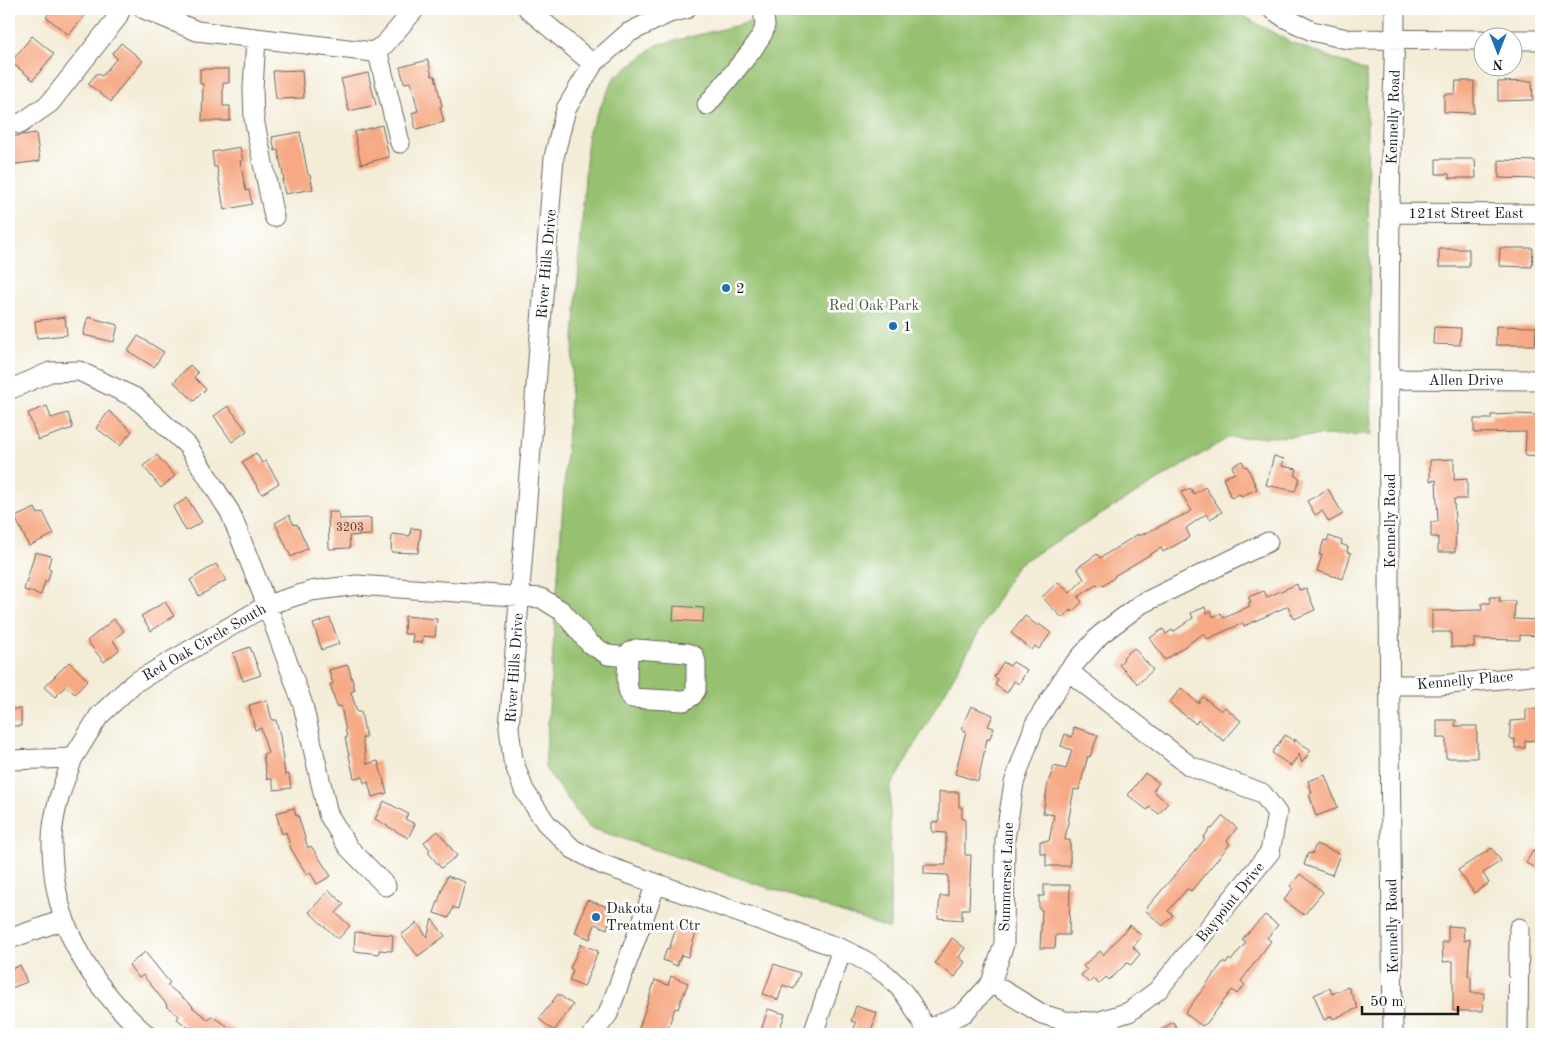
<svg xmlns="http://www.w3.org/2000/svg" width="1550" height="1043" viewBox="0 0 1550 1043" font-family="'Old Standard TT',serif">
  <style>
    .green { fill: #95c16f; stroke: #586e46 }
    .building { fill: #f6a984 }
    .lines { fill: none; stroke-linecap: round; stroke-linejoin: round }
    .minor-casing { stroke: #67655d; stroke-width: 21 }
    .minor { stroke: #fff; stroke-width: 19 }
    .poi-dot { fill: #1f6fb2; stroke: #fff; stroke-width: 2 }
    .labels { text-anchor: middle; stroke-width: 5; stroke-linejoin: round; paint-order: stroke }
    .number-label { font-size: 12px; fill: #523f36 }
    .street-label { font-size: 15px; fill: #1c1c1c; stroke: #fff }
    .poi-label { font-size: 15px; fill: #1c1c1c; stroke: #fff; text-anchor: start }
    .park-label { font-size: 15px; fill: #4c5e3d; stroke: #fff }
  </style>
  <rect width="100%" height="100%" fill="#fff"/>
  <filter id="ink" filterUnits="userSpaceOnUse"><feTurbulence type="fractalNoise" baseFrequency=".02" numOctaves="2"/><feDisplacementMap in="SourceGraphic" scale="10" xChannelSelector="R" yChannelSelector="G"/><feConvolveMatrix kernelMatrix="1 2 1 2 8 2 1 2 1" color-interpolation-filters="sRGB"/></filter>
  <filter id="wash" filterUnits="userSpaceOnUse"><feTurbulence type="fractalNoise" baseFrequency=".0096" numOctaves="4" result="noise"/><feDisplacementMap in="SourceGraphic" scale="20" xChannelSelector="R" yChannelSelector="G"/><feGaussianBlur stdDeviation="1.12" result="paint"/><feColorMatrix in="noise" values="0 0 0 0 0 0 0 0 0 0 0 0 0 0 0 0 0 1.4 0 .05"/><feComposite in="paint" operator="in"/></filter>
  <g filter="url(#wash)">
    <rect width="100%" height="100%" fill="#f3ecd7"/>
    <!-- green -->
    <path class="green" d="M804 9H1231L1290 42 1366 71 1372 434 1228 438 1017 565 890 788V929L588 827 545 768 588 133 614 78 657 45Z"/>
    <g id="blocks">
      <!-- building -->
      <path class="building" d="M53 9H90L69 35 46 17Z
        M32 36 54 54 33 80 11 62Z
        M121 43 143 61 120 88 111 102 88 84 97 73 102 76 117 58 112 54Z
        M428 60 432 76H435L442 106 440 107 444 122 416 129 412 113 418 111 411 82 404 83 400 67Z
        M200 69H229V83H223V106H230V121H202L203 84H200Z
        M302 70 304 98 276 99 273 71Z
        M368 73 376 105 349 111 341 79Z
        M1456 81H1474V113L1444 112V94H1455Z
        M1532 81 1533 100 1498 101V82Z
        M382 125 389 157 361 164 354 132Z
        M300 132 308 175H310L313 189 285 194 282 180H284L278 150 275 151 272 137Z
        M36 133 40 161 9 165V137Z
        M240 147 243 161H240L246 191 249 190 252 204 224 210 217 167H214L212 152Z
        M1436 159H1475L1476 178H1449V174H1436Z
        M1499 160 1541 161V179L1499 178Z
        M1500 248H1533L1532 267 1499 266Z
        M1439 249H1469V267H1439Z
        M65 317 67 335 37 338 35 321Z
        M88 317 118 325 114 342 83 335Z
        M1496 326 1536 327 1535 345H1496Z
        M1434 327 1461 328 1460 345 1433 344Z
        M138 336 164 352 154 367 128 351Z
        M190 365 198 373 194 377 206 389 194 401 174 382Z
        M47 406 51 418 68 413 73 428 38 440 28 413Z
        M228 406 247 431 232 442 214 416Z
        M109 411 132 431 120 446 96 428Z
        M1515 414 1541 415V457L1525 456 1526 432 1474 433V419H1491V415Z
        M256 453 262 463 266 461 279 483 262 494 242 462Z
        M157 455 175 476 161 488 143 466Z
        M1274 456 1284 459 1282 466 1297 469 1295 476 1300 478 1295 491 1266 485Z
        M1454 459V480L1467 479V499H1454L1455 523H1456L1455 552H1438V537H1431V522H1438L1436 480 1430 481V460Z
        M1242 461 1245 467 1247 466 1257 489 1241 496 1240 494 1231 498 1223 478 1235 473 1232 466Z
        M1205 487 1222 512 1210 519 1206 514 1186 528 1190 537 1163 552 1161 548 1114 576 1115 577 1103 586 1102 584 1099 586 1097 584 1078 597 1082 602 1072 612 1070 610 1062 618 1042 597 1058 582 1070 593 1084 579 1077 568 1097 554 1100 558 1138 534 1139 536 1192 511 1181 493 1190 488 1194 494Z
        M1328 489 1343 514 1329 522 1322 511 1315 515 1307 501Z
        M187 498 202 522 186 531 173 507Z
        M35 508 38 514 43 512 54 534 29 546 15 517Z
        M328 512H338L339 519 371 518V535L349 536 350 548 329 549Z
        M289 515 294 525 297 524 308 548 291 557 275 523Z
        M411 528 421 529 418 553 391 552 392 534 410 536Z
        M1329 536 1342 541 1341 544 1348 547 1347 552 1351 553 1343 579 1317 571 1322 555H1319L1324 540 1327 541Z
        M35 552 51 556 48 568 51 569 48 581H45L41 595 24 590Z
        M216 564 226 580 199 596 190 580Z
        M1297 584 1299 590 1306 588 1315 610 1294 619 1288 606 1244 626 1243 623 1207 639 1204 633 1165 660 1150 638 1163 629 1166 634 1172 630 1173 632 1193 618 1191 613 1205 607 1207 613 1211 611 1213 617 1221 613 1224 618 1250 606 1248 603 1251 602 1248 597 1264 591 1267 597Z
        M1490 597H1500L1499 601H1515L1514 619 1541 620V636L1520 635V640L1474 639V647H1451V632H1432V611L1482 610V603H1490Z
        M165 602 174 616 151 631 141 616Z
        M674 606 704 608 703 622 673 620Z
        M405 616 437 619 435 637 423 636 422 643 412 642 413 634H404Z
        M1025 616 1038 626 1039 624 1051 633 1039 649 1035 646 1032 650 1011 633Z
        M330 618 339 644 322 650 313 624Z
        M114 619 124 631 113 640 119 650 104 662 87 641Z
        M250 647 261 675 243 681 233 653Z
        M1134 648 1153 670 1138 684 1119 665 1124 659 1123 657Z
        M69 662 88 680 75 694 66 686 55 697 44 687Z
        M1003 662 1010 666 1013 662 1027 670 1019 684 1014 681 1007 693 995 685 998 679 994 677Z
        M348 665 355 690 351 692 357 712H361L366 737 362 738 367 764 378 761 387 793 372 797 368 782 364 783 363 777 354 778 345 738H347L341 706 337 707 330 684H333L329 670Z
        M1181 688 1198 703 1203 697 1221 711 1225 707 1241 721 1224 741 1198 720 1196 724 1169 703Z
        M267 700 272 720H276L280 736 285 775 289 774 291 788 274 790 272 779H267L263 754 268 753 261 728 255 730 249 705Z
        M971 706 993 715 988 726 994 728 989 740 987 739 978 781 955 774 966 731 961 729Z
        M9 709H21V726H9Z
        M1526 709H1541V723H1537L1538 740 1525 741V748H1515V739H1510V721L1526 720Z
        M1437 720H1456L1455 726H1477V758H1446V738H1437Z
        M1074 727 1098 735 1090 757 1088 756 1079 790 1074 789 1065 840H1070V866H1046V854L1040 853V841H1049L1054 815 1043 813 1048 783 1054 766 1066 769 1072 750 1061 746 1065 734 1072 737Z
        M1285 735 1295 742 1294 739 1311 750 1302 763 1299 754 1291 766 1272 753Z
        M1145 773 1159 783 1153 791 1168 803 1159 814 1150 807 1147 810 1128 795Z
        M1325 775 1338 808 1316 816 1309 794 1312 793 1308 781Z
        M939 792H959V807H962V819H965V855H971L969 909H962V920L938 918 940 896H948V875L924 874V865H946V833L932 832V822H939Z
        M384 801 408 814 405 819 415 824 408 838 375 819Z
        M294 808 296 816 298 815 308 848 311 846 331 876 317 884 310 872 307 875 291 849 286 832 282 834 276 813Z
        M1223 816 1237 828 1227 841 1230 844 1191 891 1187 889 1168 911 1173 915 1163 926 1145 910 1205 839 1203 838 1211 828 1212 829Z
        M438 831 457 856 441 868 428 852 430 850 424 842Z
        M1316 844 1340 854 1332 875 1304 865 1308 853 1312 854Z
        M1492 848 1501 861 1483 873 1489 883 1474 893 1458 870Z
        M1534 849 1541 853V871L1526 863Z
        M1300 874 1323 892 1304 915 1284 900 1293 888 1290 886Z
        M447 876 465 882 458 909 453 907 449 918 434 913Z
        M1044 885H1070L1069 935H1056L1055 948H1040L1042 910 1039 909V896H1044Z
        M329 890 344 904 336 913 350 926 338 939 309 912Z
        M587 900 614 909 607 929 595 924 590 939 575 933Z
        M1265 915 1278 925 1267 938 1271 941 1241 981 1245 985 1237 994 1232 990 1207 1023 1202 1026 1185 1013 1223 962 1226 964 1229 959 1231 961 1246 942 1242 939Z
        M432 919 445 936 418 956 401 935 417 923 427 937Z
        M1130 925 1142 936 1133 947 1140 954 1131 965 1127 963 1109 980 1106 977 1099 984 1093 979 1089 983 1081 975 1087 970 1083 966 1100 951 1103 955Z
        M677 926 696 933 688 957 681 955 677 966 663 960 667 948 669 949Z
        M1448 926 1463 927 1464 941 1470 939 1468 976H1471V993H1484L1483 1011H1453V961L1443 962 1442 942H1448Z
        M355 932 393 935 392 951 379 950V954L354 951Z
        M952 938 965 948 959 957 965 962 955 977 935 963Z
        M581 944 598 951 584 987 569 981 573 970 570 968Z
        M145 952 170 983 167 985 193 1006 192 1007 209 1020 211 1016 241 1034H202L190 1027 189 1028 177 1019 179 1016 166 1006 167 1005 143 975 139 978 129 965Z
        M774 964 800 973 794 989 783 985 778 1000 763 994Z
        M20 965 27 982 9 989V970Z
        M671 976 688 983 678 1009 675 1008 666 1034H646L638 1031 655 980 668 985Z
        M1348 987 1358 1008 1333 1019 1332 1016 1324 1020 1314 995 1330 988 1332 994Z
        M558 994 573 1005 554 1031 539 1019Z
        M856 1006 877 1013 870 1034H852L856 1023 851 1021Z
        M768 1009 785 1014 778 1034H760Z
        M1173 1022 1181 1034H1155Z"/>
    </g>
  </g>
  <g filter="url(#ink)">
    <use href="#blocks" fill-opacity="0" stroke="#67655d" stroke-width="1"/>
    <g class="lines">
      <!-- minor casing -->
      <g class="minor-casing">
        <path id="minor" d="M144 9 197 31 373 52 385 44 415 9
          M528 9 593 64
          M686 9 669 13 628 33 593 64 566 109 554 157 509 728 513 760 524 790 546 823 573 849 601 864 842 949C877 965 901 981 919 1017 922 1022 926 1028 927 1034
          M1272 9 1285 18 1312 31 1347 39 1482 40
          M256 38 253 89 254 119 274 217
          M1512 40H1541
          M377 49 400 143
          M707 105 752 50 763 33 765 25 763 9
          M9 122 20 124 50 103 117 18 121 9
          M1390 213 1541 214
          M1390 379 1541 380
          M9 390 50 372 79 371 136 398 188 446 230 512 267 605 303 705 328 814 348 847 386 886
          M1389 685H1440L1541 675
          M73 758C63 784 53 811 52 839 51 906 75 962 121 1010 129 1018 137 1027 146 1034
          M9 760 73 758 99 716 134 683 267 605 311 591 357 585 541 598 562 611 590 644 608 655 628 657 630 652 636 649 687 653 694 656 696 662V690L692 696 684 701 632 698C624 688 628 669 628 657
          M9 939 63 920
          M991 983 1042 1014 1065 1021 1097 1022 1129 1012 1158 990 1270 852 1277 813 1262 793 1190 766 1068 671
          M926 1030 964 1013 991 983 1004 944 1005 839 1014 783 1035 724 1068 671 1100 635 1141 604 1268 542
          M593 1034 608 1014 656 884
          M813 1034 842 949
          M1393 1034C1390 761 1387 488 1390 215 1390 146 1395 78 1395 9
          M1518 1034 1519 928"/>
      </g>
      <!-- minor -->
      <use href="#minor" class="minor"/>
    </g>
  </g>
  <!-- markers -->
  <g class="poi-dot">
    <circle cx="726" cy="288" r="5"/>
    <circle cx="893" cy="326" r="5"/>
    <circle cx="596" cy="917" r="5"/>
  </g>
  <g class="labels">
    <!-- number labels -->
    <g class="number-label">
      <text x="350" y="531">3203</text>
    </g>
    <!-- street labels -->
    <g class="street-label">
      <text transform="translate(1393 117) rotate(-88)" y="5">Kennelly Road</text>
      <text x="1466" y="218">121st Street East</text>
      <text transform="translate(546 264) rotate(-85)" y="5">River Hills Drive</text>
      <text x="1466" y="385">Allen Drive</text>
      <text transform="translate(1390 521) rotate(-90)" y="5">Kennelly Road</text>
      <text transform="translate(204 642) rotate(-30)" y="5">Red Oak Circle South</text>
      <text transform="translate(514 668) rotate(-86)" y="5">River Hills Drive</text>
      <text transform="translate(1465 680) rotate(-5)" y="5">Kennelly Place</text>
      <text transform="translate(1006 877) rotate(-88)" y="5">Summerset Lane</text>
      <text transform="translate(1230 902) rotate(-51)" y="5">Baypoint Drive</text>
      <text transform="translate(1392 926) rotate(-91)" y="5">Kennelly Road</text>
    </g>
    <!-- poi labels -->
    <g class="poi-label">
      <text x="736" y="293">2</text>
      <text x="903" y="331">1</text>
      <text x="606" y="913">Dakota<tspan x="606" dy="17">Treatment Ctr</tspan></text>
    </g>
    <!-- park labels -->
    <g class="park-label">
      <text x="874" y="310">Red Oak Park</text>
    </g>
  </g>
  <!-- margin -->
  <rect width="1550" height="1043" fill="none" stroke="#fff" stroke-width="30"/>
  <!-- north arrow -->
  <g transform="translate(1498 52) rotate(180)"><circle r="24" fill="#ffffff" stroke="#a4a4a4"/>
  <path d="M0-4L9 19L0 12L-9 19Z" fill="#1f6fb2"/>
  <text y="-8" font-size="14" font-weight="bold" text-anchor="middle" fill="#1c1c1c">N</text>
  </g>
  <!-- scale -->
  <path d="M1362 1006v8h96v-8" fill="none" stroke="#1c1c1c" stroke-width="2.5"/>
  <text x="1370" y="1006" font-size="15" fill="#1c1c1c" stroke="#ffffff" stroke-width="4" paint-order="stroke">50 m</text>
</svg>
